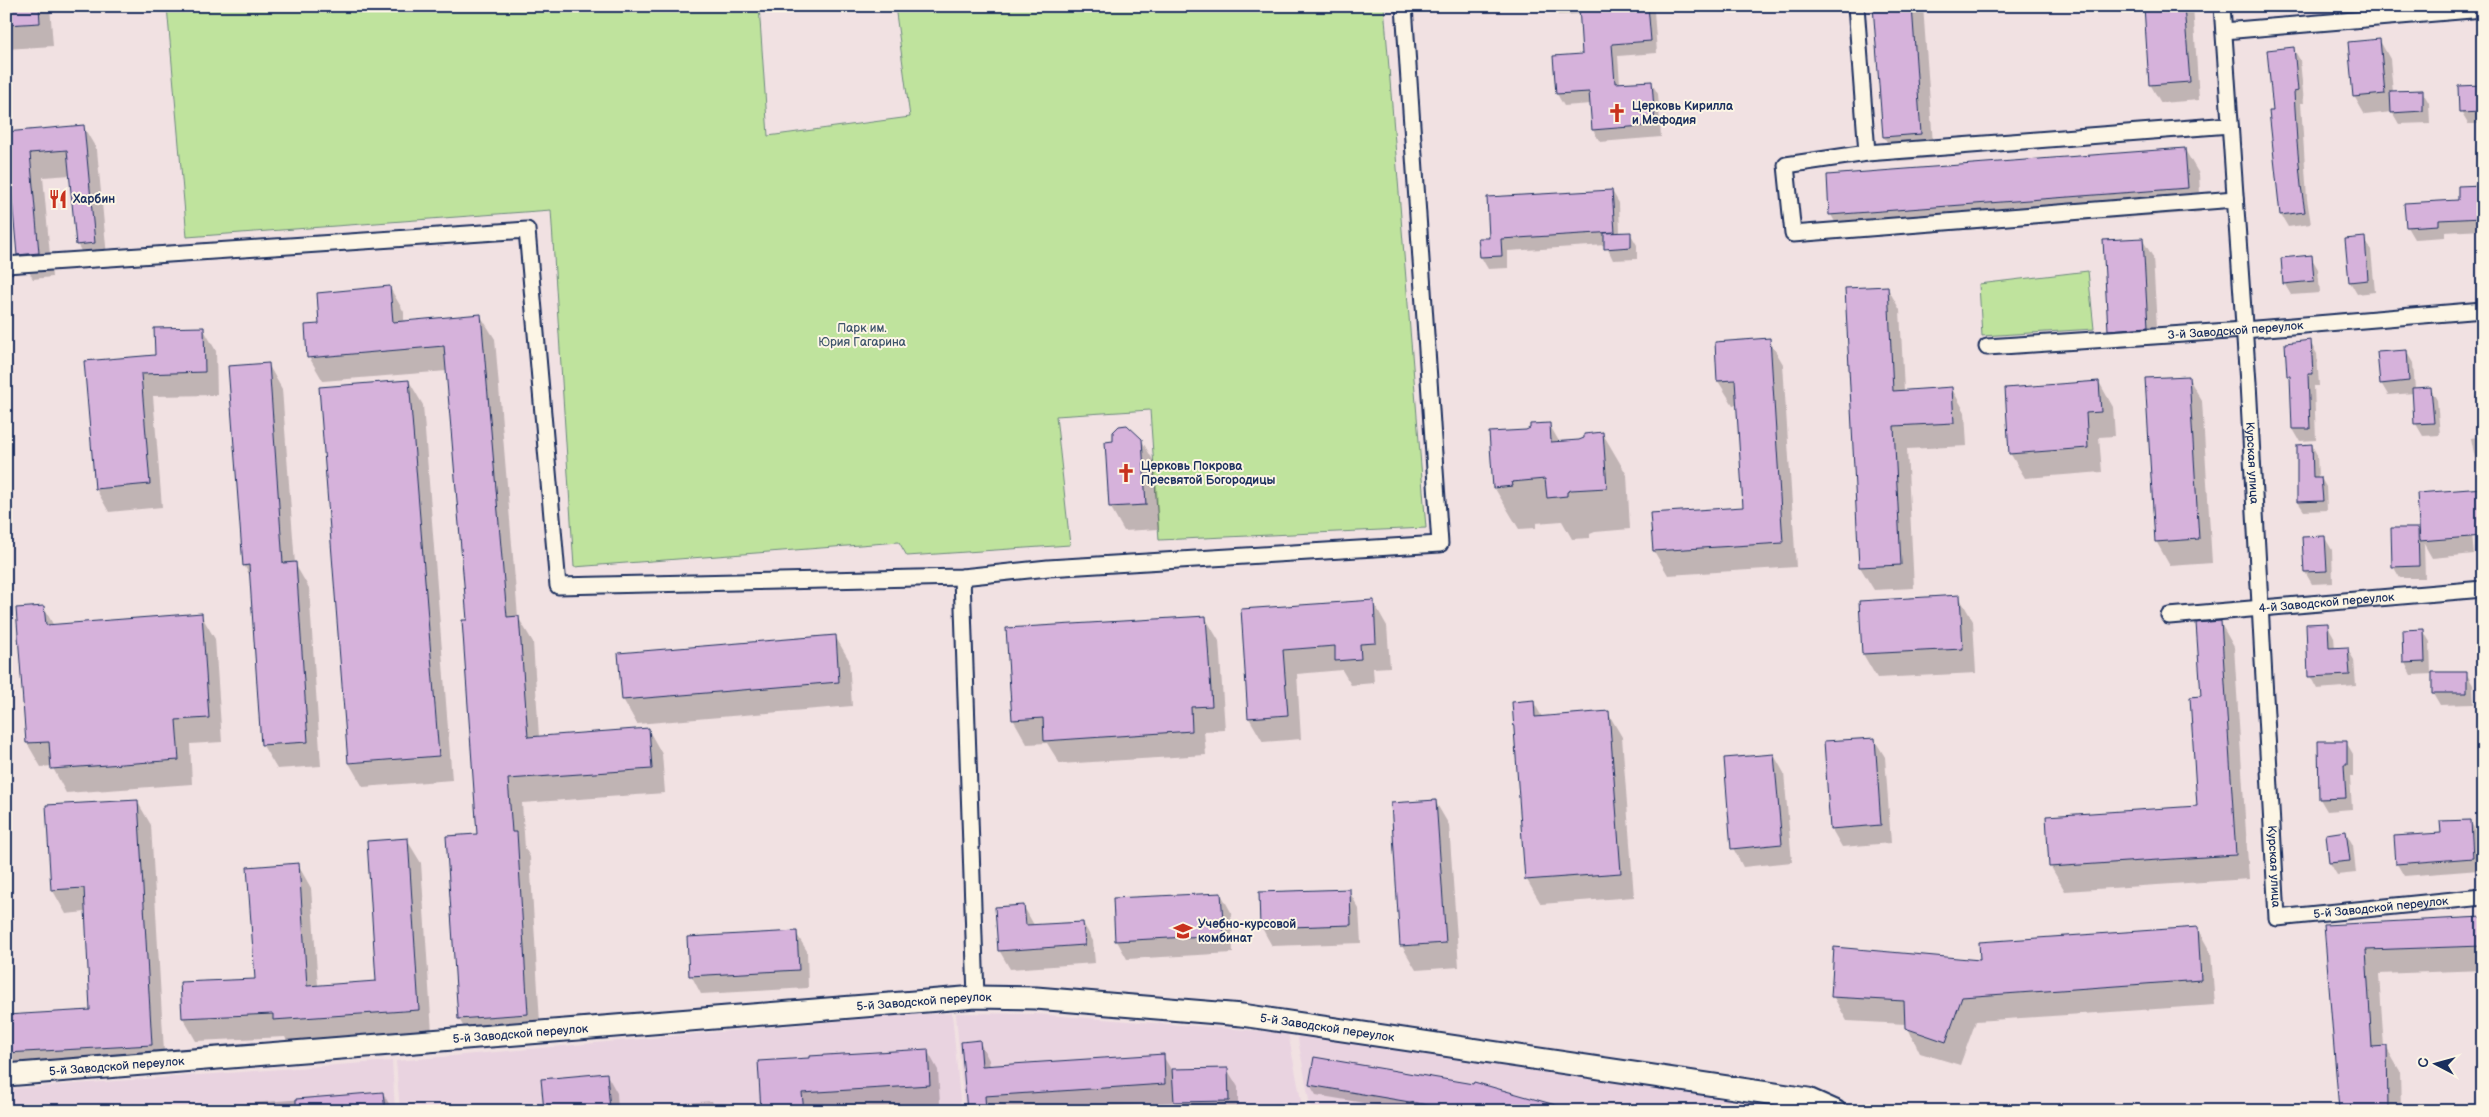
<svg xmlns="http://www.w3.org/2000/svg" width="2489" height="1117" viewBox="0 0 2489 1117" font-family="'Balsamiq Sans',sans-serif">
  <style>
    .built { fill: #e9d3e0 }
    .green { fill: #bfe39d; stroke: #6d897e }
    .shadow { fill: #0003 }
    .building { fill: #d6b2db; stroke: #1b2f5e }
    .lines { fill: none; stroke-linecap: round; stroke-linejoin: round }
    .street-casing { stroke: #1b2f5e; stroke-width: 19 }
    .secondary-casing { stroke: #1b2f5e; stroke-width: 25 }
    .street { stroke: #fcf5e5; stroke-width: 15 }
    .secondary { stroke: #fcf5e5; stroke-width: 21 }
    .labels { text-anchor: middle; stroke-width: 4; stroke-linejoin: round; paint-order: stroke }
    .poi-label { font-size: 12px; font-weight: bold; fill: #1b2f5e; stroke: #fcf5e5; text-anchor: start }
    .park-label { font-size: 12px; fill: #3c536b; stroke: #fcf5e5 }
    .street-label { font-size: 12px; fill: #1b2f5e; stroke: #fcf5e5 }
  </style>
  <rect width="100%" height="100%" fill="#f1e1e2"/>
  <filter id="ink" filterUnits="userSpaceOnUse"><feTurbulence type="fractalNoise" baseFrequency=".02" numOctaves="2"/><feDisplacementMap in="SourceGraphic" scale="10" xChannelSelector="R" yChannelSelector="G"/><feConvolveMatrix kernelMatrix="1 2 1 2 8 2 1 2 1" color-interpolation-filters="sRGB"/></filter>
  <g filter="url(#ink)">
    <!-- built -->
    <path class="built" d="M952 1013 961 1111H400L396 1061 905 1015Z
      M956 1013 1035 1014 1288 1033 1303 1111H964Z
      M1297 1034 1465 1061 1760 1104 1752 1111H1311Z
      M392 1061 395 1111H6V1089Z"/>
    <!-- green -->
    <path class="green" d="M167 6H759L768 136 910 117 895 6H1384L1426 528 1159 540 1150 410 1056 416 1070 545 907 556 899 542 574 567 551 210 187 237Z
      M2088 271 2094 329 1982 336 1979 284Z"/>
    <!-- shadow -->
    <path class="shadow" d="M6 6H50L53 46 6 49Z
      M1553 6H1651L1654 11 1657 53 1618 56 1620 84 1651 82 1658 94 1661 137 1600 142 1593 130 1591 104 1564 106 1557 94 1583 55 1580 14 1558 15Z
      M1874 6H1923L1934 158 1898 161 1884 137Z
      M2145 6H2193L2199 100 2161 103 2150 84Z
      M2380 41 2390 59 2393 92 2422 91 2429 103 2430 123 2399 124 2392 112 2365 115 2354 96Z
      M2293 48 2300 60 2304 103H2301L2307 199 2311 224 2288 227 2281 215 2274 112Z
      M2483 87V124H2468L2461 112Z
      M83 126 97 150 108 267 91 268 77 244 71 175 43 177 52 277 33 279 19 254 7 133Z
      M2185 150 2199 174 2201 212 1845 239 1831 215Z
      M2483 186V230L2445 232V237L2414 239 2407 227 2405 204 2460 201Z
      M1612 191 1619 203 1620 234 1630 233 1637 245V259L1613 260 1606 245 1508 251V268L1488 269 1481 257 1491 239Z
      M2364 238 2371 250 2375 292 2357 294 2350 282Z
      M2142 239 2153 257 2158 345 2120 348 2109 329Z
      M2311 257 2318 269 2320 293 2291 295 2284 283Z
      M1887 287 1900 310 1904 391 1952 389 1965 412 1967 446 1907 449 1914 588 1874 590 1860 567Z
      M390 288 404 312V322L480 315 495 339 518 617 533 642 539 737 648 729 662 754 665 793 522 803 525 848 530 857 541 1039 473 1043 459 1019 478 835 468 621 447 371 323 381 309 357 321 325Z
      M203 328 216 351 217 395 153 396 162 507 109 512 96 489 85 362 156 356Z
      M1769 340 1783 364 1796 567 1668 575 1654 551 1745 508 1738 404 1733 405 1718 381Z
      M2310 342 2317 354 2319 386H2314L2316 440 2300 441 2293 429 2292 381 2289 375Z
      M2406 351 2413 363 2415 389 2430 388 2437 400 2440 435 2423 436 2416 424 2414 393 2388 395 2381 383Z
      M268 364 282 389 295 564 309 588 321 766 277 769 262 744 251 578 244 565Z
      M2188 377 2202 401 2212 563 2170 566 2156 541Z
      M409 381 423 405 452 780 363 787 349 763Z
      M2099 382 2113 407 2115 436 2099 437 2102 472 2025 478 2010 453Z
      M1549 424 1560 443 1580 441 1603 434 1627 475 1630 529 1595 532 1590 534V538L1572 539 1562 521 1536 523V528L1519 529 1494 487 1526 431Z
      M2483 436V533L2472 534 2474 554 2432 558 2424 544 2425 578H2400L2393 566 2417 529 2421 537 2481 489 2471 438Z
      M1142 441 1156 465 1159 529 1124 531 1110 506Z
      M2312 445 2317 455 2318 478H2321L2326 487 2327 510 2304 511 2298 502Z
      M2325 538 2332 550 2333 583 2312 584 2305 572Z
      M1959 597 1973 621 1976 673 1877 678 1863 654 1860 602Z
      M1373 601 1387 626 1390 667 1373 668 1374 683 1351 685 1342 670 1297 674 1301 739 1263 742 1249 718 1242 610Z
      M44 608 54 626 201 615 215 639 222 742 190 744 192 784 66 793 52 766 41 767 27 743 17 609Z
      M1205 617 1219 641 1225 730 1204 731 1206 755 1060 764 1047 743 1027 744 1013 719Z
      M2220 622 2234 647 2249 879 2065 891 2051 867 2198 807 2202 698Z
      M2327 624 2334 637 2335 649 2347 648 2354 660 2356 686 2317 689 2310 676Z
      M2423 630 2430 642 2431 673H2466L2473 685 2474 704 2440 705 2433 693V674L2411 675 2405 663 2403 631Z
      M835 636 849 660 852 706 637 724 623 699Z
      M1533 701 1542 717 1608 713 1622 737 1634 897 1541 904 1527 880Z
      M1874 739 1885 757 1891 843 1842 847 1831 828Z
      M2346 742 2353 754V776H2350L2352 809 2327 811 2320 799Z
      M1774 755 1784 773 1792 862 1743 867 1733 848Z
      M137 801 151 825 165 1069 6 1078V1016L92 1011 86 912 66 914 52 889Z
      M1435 801 1449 825 1459 967 1416 970 1402 946Z
      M2470 821 2477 833 2479 870 2404 876 2397 864 2395 837 2442 834Z
      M2346 833 2353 845 2356 873 2337 875 2330 863Z
      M407 840 421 863 432 1033 288 1043 285 1037 196 1041 183 1018 256 980 298 865 311 888 318 986 378 982Z
      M1349 891 1359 909 1361 943 1272 946 1262 928Z
      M1221 894 1231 912 1233 953 1127 959 1117 941Z
      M1024 907 1034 925 1083 923 1093 941 1095 963 1010 969 999 950Z
      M2483 917V970L2379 974 2384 1047H2386L2400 1071 2401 1111H2341L2326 926Z
      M2197 928 2211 953 2215 1005 1976 1021 1960 1065 1920 1053 1906 1024 1847 1021 1833 996 1981 962Z
      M796 933 807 951 808 988 701 994 691 975Z
      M979 1041 989 1060 990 1067 1163 1056 1172 1071 1227 1069 1238 1087V1106L1289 1103 1292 1111H1180L1175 1102 1043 1111H969Z
      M927 1050 938 1070 940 1104 837 1111H762L759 1063Z
      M607 1075 617 1093 618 1111H545Z
      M1310 1085 1546 1111H1411L1316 1095Z
      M383 1093 393 1111H200L199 1107Z
      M712 1101 717 1111H686V1103Z"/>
    <!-- building -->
    <path class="building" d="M6 6H39L40 23 6 25Z
      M1579 6H1648L1651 41 1612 44 1615 83 1652 81 1655 125 1592 130 1589 92 1556 94 1553 56 1582 54Z
      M1873 6H1912L1921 134 1883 137Z
      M2144 6H2184L2190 82 2149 85Z
      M2380 39 2385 94 2353 97 2348 42Z
      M2294 47 2298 91 2294 92 2297 142 2301 186 2305 212 2280 215 2269 111H2273L2267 50Z
      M2483 85V112L2459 113 2458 86Z
      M2423 90V111L2391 113 2390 91Z
      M84 125 95 243 76 245 67 150 30 153 39 253 17 255 6 132Z
      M2185 148 2188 188 1829 215 1827 175Z
      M2483 185V218L2439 220V225L2406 227 2404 203 2458 200V186Z
      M1612 190 1615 232 1501 239 1502 256 1480 257 1478 238H1489L1487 197Z
      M1631 232V247L1604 249V233Z
      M2365 237 2368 280 2349 282 2345 239Z
      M2143 238 2148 327 2108 330 2103 240Z
      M2312 255 2314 281 2283 284 2281 258Z
      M390 286 393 322 481 314 507 617 519 616 528 737 649 728 652 769 508 779 512 832H517L528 1014 458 1019 446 836 477 834 462 620H467L444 346 307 358 305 325 319 324 317 293Z
      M1888 286 1893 391 1952 387 1954 423 1894 426 1901 565 1859 567 1845 288Z
      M204 327 205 372 141 374 150 484 95 489 84 361 155 355 154 328Z
      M1770 338 1783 543 1653 551 1650 513 1743 507 1735 380 1717 381 1715 342Z
      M2311 340 2313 374H2308L2310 429H2292L2290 376H2287L2285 343Z
      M2407 350 2409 381 2380 384 2377 352Z
      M269 363 283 563 296 562 308 742 261 745 249 565 243 566 228 366Z
      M2189 376 2199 539 2155 542 2145 378Z
      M409 380 439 756 348 763 319 387Z
      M2099 381 2101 412 2086 413 2088 448 2009 454 2005 388Z
      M2431 387 2434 423 2414 424 2412 388Z
      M1550 423 1551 442 1579 440 1584 438V434L1603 432 1607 488 1571 490 1567 492V496L1547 498 1545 479 1512 482 1513 486 1493 488 1489 432 1526 430 1530 428V424Z
      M1127 425 1142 439 1146 505 1109 507 1105 442 1113 441V432L1119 426Z
      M2312 444 2313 477H2321L2323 501 2297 502V445Z
      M2483 488V536L2420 541 2417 493Z
      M2391 528H2418L2419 566 2392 567Z
      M2325 536 2327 571 2304 572 2302 537Z
      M1960 595 1963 649 1862 654 1859 601Z
      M1374 600 1376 643 1360 644 1361 659 1335 661V646L1283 650 1288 715 1248 718 1241 609Z
      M44 606 46 625 202 613 209 718 176 720 179 760 51 769 49 742 26 743 16 608Z
      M1206 616 1212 706 1191 707 1192 731 1044 741 1043 718 1012 720 1006 628Z
      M2221 621 2236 855 2049 867 2046 816 2197 806 2190 697 2201 696 2196 623Z
      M2328 623 2329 648 2348 647 2350 675 2308 677 2306 624Z
      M2424 629 2425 662 2403 663 2402 630Z
      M836 635 839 682 622 700 618 653Z
      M2432 672H2467V693H2432Z
      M1534 700 1535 717 1609 711 1621 873 1525 880 1512 702Z
      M1875 738 1881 825 1830 829 1824 741Z
      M2318 741H2347V765H2344L2346 798 2319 799Z
      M1774 754 1782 844 1731 849 1724 758Z
      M138 800 152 1045 6 1053V1015L90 1010 84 888 51 890 46 805Z
      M1436 800 1446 943 1400 946 1391 803Z
      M2471 820 2473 858 2396 864 2394 836 2441 833 2440 821Z
      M2346 831 2350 861 2329 863 2326 834Z
      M408 838 419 1010 273 1020V1014L182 1018 180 982 255 979 247 867 299 863 307 986 376 981 367 841Z
      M1350 889 1351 925 1260 928 1259 892Z
      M1221 893 1224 935 1115 941 1113 898Z
      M1024 905 1026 925 1083 922 1085 945 998 951 995 907Z
      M2483 917V946L2366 950 2372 1047 2387 1046 2388 1108 2339 1110 2324 925Z
      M2198 927 2201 980 1962 997 1946 1042 1905 1028 1904 1001 1831 997 1834 947 1980 960 1979 942Z
      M797 931 799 970 689 976 687 937Z
      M980 1040 982 1066 1164 1054 1165 1084 985 1096 986 1111H967L961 1042Z
      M928 1049 930 1085 802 1093 804 1111H761L758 1061 809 1058V1056Z
      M1314 1057 1473 1084 1474 1082 1559 1106V1111H1463L1309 1085Z
      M1228 1068 1229 1101 1174 1102 1172 1069Z
      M607 1073 610 1111H544L541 1079Z
      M383 1092 385 1111H296V1099Z"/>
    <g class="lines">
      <!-- street casing -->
      <g class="street-casing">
        <g id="street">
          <path d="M1856 6 1867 153"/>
          <path id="s1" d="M2222 6 2248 383 2277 918 2483 897"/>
          <path d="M2224 31 2483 9"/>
          <path d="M2230 125 1867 153 1786 165 1793 234 2235 199"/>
          <path d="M6 265 527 230 558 586 962 577 1048 568 1440 544 1404 6"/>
          <path id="s2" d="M1987 347 2244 330 2483 310"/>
          <path d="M962 577 976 997"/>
          <path id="s3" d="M2169 616 2483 589"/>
        </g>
      </g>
      <!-- secondary casing -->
      <g class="secondary-casing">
        <g id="secondary">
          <path id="s4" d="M6 1075 976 997 1036 998 1242 1015 1808 1099 1835 1111"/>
        </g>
      </g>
      <!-- street -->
      <use href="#street" class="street"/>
      <!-- secondary -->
      <use href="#secondary" class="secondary"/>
    </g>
  </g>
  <!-- icons -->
  <defs>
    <g id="church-bare" transform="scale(1.5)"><path d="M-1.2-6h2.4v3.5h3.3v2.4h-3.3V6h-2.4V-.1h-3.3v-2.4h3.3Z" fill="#c8321e" stroke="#fcf5e5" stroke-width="2.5" paint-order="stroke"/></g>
    <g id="restaurant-bare" transform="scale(1.5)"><path d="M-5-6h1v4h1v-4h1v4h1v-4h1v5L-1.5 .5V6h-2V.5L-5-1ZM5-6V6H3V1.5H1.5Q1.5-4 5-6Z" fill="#c8321e" stroke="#fcf5e5" stroke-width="2.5" paint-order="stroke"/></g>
    <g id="university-bare" transform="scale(1.5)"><path d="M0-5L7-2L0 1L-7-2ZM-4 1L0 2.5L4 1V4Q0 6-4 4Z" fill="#c8321e" stroke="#fcf5e5" stroke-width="2.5" paint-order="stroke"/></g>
  </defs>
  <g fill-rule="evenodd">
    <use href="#church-bare" x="1617" y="113"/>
    <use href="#restaurant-bare" x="58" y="199"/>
    <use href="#church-bare" x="1126" y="473"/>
    <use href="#university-bare" x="1183" y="931"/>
  </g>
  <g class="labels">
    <!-- poi labels -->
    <g class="poi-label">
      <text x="1632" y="110">Церковь Кирилла<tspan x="1632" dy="14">и Мефодия</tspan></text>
      <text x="73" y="203">Харбин</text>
      <text x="1141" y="470">Церковь Покрова<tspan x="1141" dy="14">Пресвятой Богородицы</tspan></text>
      <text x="1198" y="928">Учебно-курсовой<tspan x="1198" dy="14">комбинат</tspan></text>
    </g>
    <!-- park labels -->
    <g class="park-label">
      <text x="862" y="332">Парк им.<tspan x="862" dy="14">Юрия Гагарина</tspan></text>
    </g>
    <!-- street labels -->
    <g class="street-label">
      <text dy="4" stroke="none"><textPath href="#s2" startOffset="249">3-й Заводской переулок</textPath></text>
      <text dy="4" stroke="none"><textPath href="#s1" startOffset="458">Курская улица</textPath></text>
      <text dy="4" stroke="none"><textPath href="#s3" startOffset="158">4-й Заводской переулок</textPath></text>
      <text dy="4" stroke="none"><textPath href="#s1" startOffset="862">Курская улица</textPath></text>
      <text dy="4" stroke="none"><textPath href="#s1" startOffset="1018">5-й Заводской переулок</textPath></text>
      <text dy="4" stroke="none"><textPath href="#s4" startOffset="921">5-й Заводской переулок</textPath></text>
      <text dy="4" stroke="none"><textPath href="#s4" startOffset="1326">5-й Заводской переулок</textPath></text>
      <text dy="4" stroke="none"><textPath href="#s4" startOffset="516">5-й Заводской переулок</textPath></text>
      <text dy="4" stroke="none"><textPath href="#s4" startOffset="111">5-й Заводской переулок</textPath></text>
    </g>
  </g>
  <!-- margin -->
  <rect width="2489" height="1117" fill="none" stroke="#fcf5e5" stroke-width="25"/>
  <rect x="12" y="12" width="2464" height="1092" fill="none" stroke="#1b2f5e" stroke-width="2" filter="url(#ink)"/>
  <!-- north arrow -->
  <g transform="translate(2436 1064) rotate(276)" stroke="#fcf5e5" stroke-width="4" paint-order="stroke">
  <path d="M0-4L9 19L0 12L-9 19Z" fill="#1b2f5e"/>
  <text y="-8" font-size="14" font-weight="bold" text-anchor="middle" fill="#1b2f5e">С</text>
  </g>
</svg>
